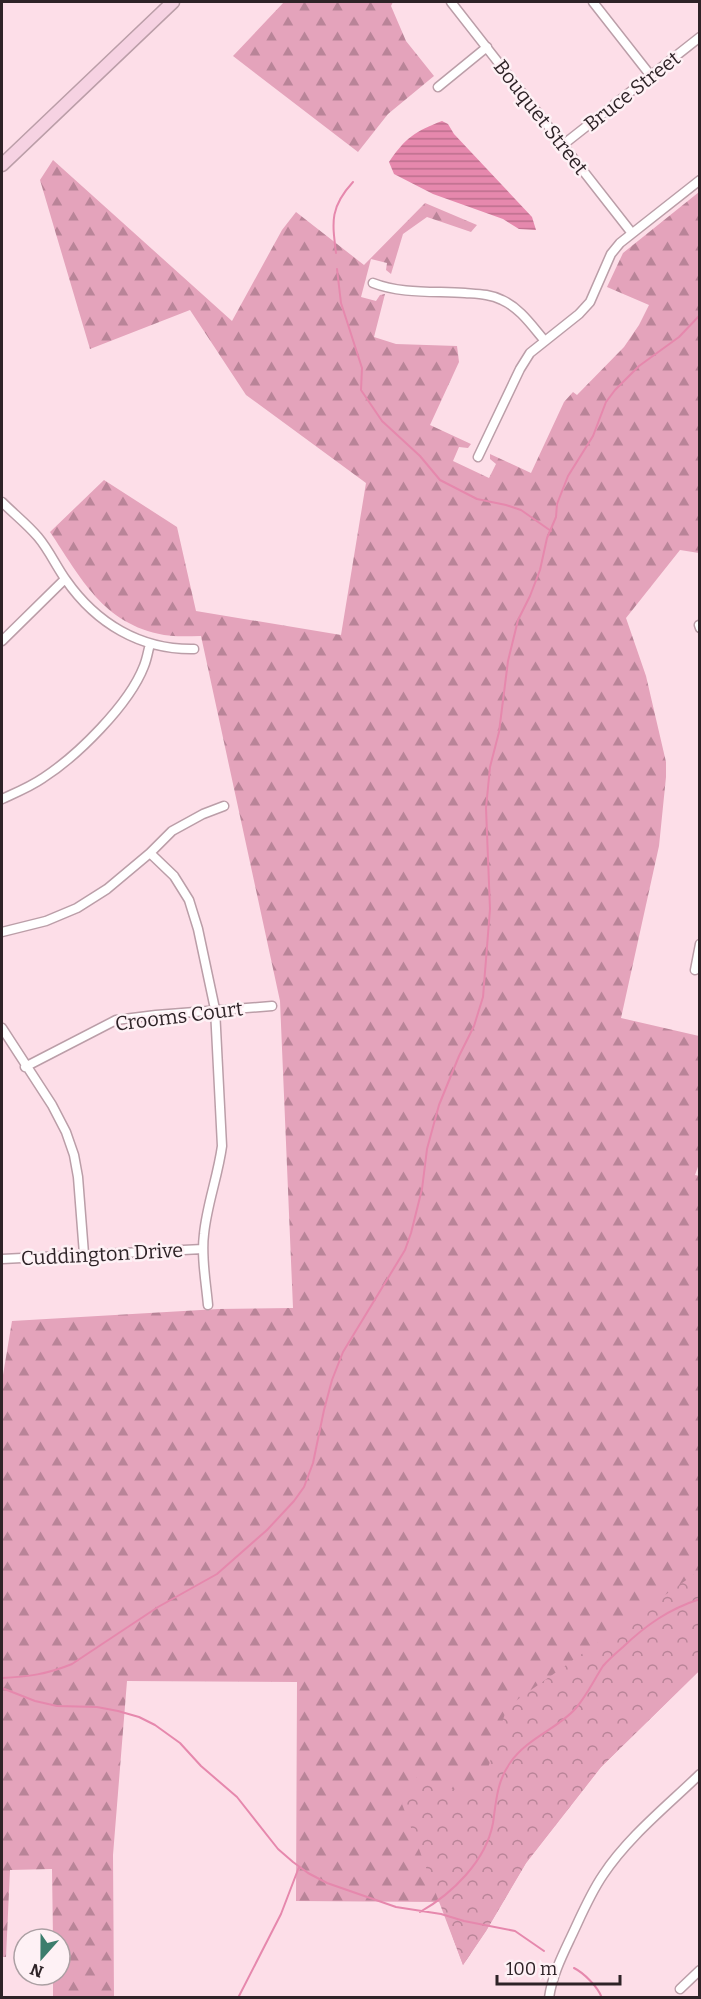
<svg xmlns="http://www.w3.org/2000/svg" width="701" height="1999" viewBox="0 0 701 1999" font-family="Bitter,serif">
  <style>
    .forest { fill: url(#forest-firs) }
    .park { fill: url(#park-crowns) }
    .water { fill: url(#water-rules) }
    .lines { fill: none; stroke-linecap: round; stroke-linejoin: round }
    .stream { stroke: #e688ad; stroke-width: 2 }
    .street-casing { stroke: #bb9ea8; stroke-width: 11 }
    .secondary-casing { stroke: #bb9ea8; stroke-width: 15 }
    .street { stroke: #fff; stroke-width: 8 }
    .secondary { stroke: #f6d2e2; stroke-width: 12 }
    .labels { text-anchor: middle; stroke-width: 5; stroke-linejoin: round; paint-order: stroke }
    .street-label { font-size: 20px; fill: #2e2327; stroke: #fef1f5 }
  </style>
  <defs>
    <pattern id="forest-firs" width="22" height="20" patternUnits="userSpaceOnUse" patternTransform="scale(1.5)"><rect width="22" height="20" fill="#e4a3bb"/><path d="M5 1l3.5 6h-7zM16 11l3.5 6h-7z" fill="#b98498"/></pattern>
    <pattern id="park-crowns" width="20" height="18" patternUnits="userSpaceOnUse" patternTransform="scale(1.5)"><rect width="20" height="18" fill="#e4a3bb"/><path d="M2 6a3 3 0 1 1 6 0M12 15a3 3 0 1 1 6 0" fill="none" stroke="#b98498"/></pattern>
    <pattern id="water-rules" width="6" height="5" patternUnits="userSpaceOnUse" patternTransform="scale(1.5)"><rect width="6" height="5" fill="#e688ad"/><path d="M0 2.5h6" fill="none" stroke="#bb6f8d"/></pattern>
  </defs>
  <rect width="100%" height="100%" fill="#fddee8"/>
  <!-- forest -->
  <path class="forest" d="M284 2H393L391 6 406 41 434 76 388 114 358 152 233 56Z
    M53 160 232 321 282 230 296 212 364 265 425 203 477 225 471 232 427 217 403 234 391 274 386 270 387 263 371 259 361 297 376 301 380 295 385 294 374 337 396 344 457 346 459 362 430 425 471 444 468 448 459 447 453 461 489 478 496 464 490 459V454L531 473 564 402 573 392 577 395 624 347 639 325 649 305 607 287 623 253 699 192V553L680 550 626 618 646 676 666 762V777L659 846 621 1018 699 1036 700 1161 695 1175 700 1176 699 1671 601 1767 526 1863 486 1931 463 1965 440 1902 296 1901 297 1682 127 1681 113 1855 114 1997H53V1975H60V1939H53L52 1869 10 1870 6 1957H2V1376L3 1375 12 1321 218 1309 293 1308 280 1001 201 636C189 636 176 637 164 635 103 624 81 578 50 532L104 480 177 527 196 611 341 635 366 483 246 395 190 310 90 349 40 180Z"/>
  <!-- park -->
  <path class="park" d="M699 1571V1671L601 1767 526 1863 486 1931 463 1965 402 1804 411 1776 479 1797 507 1707Z"/>
  <!-- water -->
  <path class="water" d="M442 121 448 124 454 134 532 217 536 230 519 229 503 219 433 194 394 174 389 162C405 138 416 131 442 121Z"/>
  <g class="lines">
    <!-- stream -->
    <path class="stream" d="M336 253C332 221 330 207 353 182
      M337 269 341 303 362 368 361 390 382 421 420 456 440 480 477 499 506 505 521 510 551 531
      M2 1678C27 1677 48 1674 72 1664L158 1607 217 1574 267 1530 294 1501 304 1487 313 1463 324 1410 332 1380 343 1352 405 1250 411 1233 422 1189 427 1149 439 1105 459 1056 474 1026 483 997 490 909 486 808 490 767 499 732 508 661 518 620 530 596 540 570 547 538 556 517 557 504 568 476 593 436 606 402 615 390 639 366 679 337 700 315
      M2 1688 35 1701 57 1706 97 1707 118 1711 139 1717 155 1725 180 1743 201 1766 237 1797 278 1849 293 1862 308 1873 327 1883 396 1907 441 1914 464 1921 515 1931 544 1951
      M420 1912C452 1894 486 1861 493 1823 496 1802 497 1781 510 1763 527 1738 559 1728 576 1708 587 1695 594 1680 603 1666 609 1659 616 1653 623 1647 646 1625 669 1609 700 1599
      M574 1968C584 1973 598 1987 602 1998
      M238 1998 281 1914 299 1867"/>
    <!-- street casing -->
    <g class="street-casing">
      <path id="street" d="M451 2 631 232
        M593 2 651 76
        M438 87 487 47
        M564 144 700 37
        M373 283C401 294 435 291 465 293 478 294 490 294 502 300 520 308 532 326 545 341
        M478 457 520 369 530 353 579 314 590 302 611 254 620 243 700 180
        M2 502C14 514 27 524 38 537 49 550 56 566 66 580 96 623 140 650 194 649
        M699 625 700 628
        M2 641 65 579
        M2 799C15 793 30 787 43 778 77 756 129 705 144 666 147 659 148 651 150 644
        M150 853 174 876 189 900 198 929 215 1009 222 1146C218 1176 207 1204 204 1234 201 1257 206 1282 208 1305
        M2 932 46 921 77 908 107 889 150 853 172 831 203 814 224 806
        M695 970 700 944
        M2 1028 52 1105 66 1132 74 1155 78 1177 84 1254
        M25 1067 116 1020 156 1015 272 1006
        M2 1259 203 1249
        M680 1989 700 1970
        M549 1998C552 1976 562 1956 571 1937 581 1916 590 1894 603 1875 628 1837 667 1806 700 1774"/>
    </g>
    <!-- secondary casing -->
    <g class="secondary-casing">
      <path id="secondary" d="M2 165 173 2"/>
    </g>
    <!-- street -->
    <use href="#street" class="street"/>
    <!-- secondary -->
    <use href="#secondary" class="secondary"/>
  </g>
  <g class="labels">
    <!-- street labels -->
    <g class="street-label">
      <text transform="translate(632 91) rotate(-38)" y="7">Bruce Street</text>
      <text transform="translate(541 117) rotate(52)" y="7">Bouquet Street</text>
      <text transform="translate(179 1016) rotate(-7)" y="7">Crooms Court</text>
      <text transform="translate(102 1254) rotate(-3)" y="7">Cuddington Drive</text>
    </g>
  </g>
  <!-- border -->
  <rect width="701" height="1999" fill="none" stroke="#2e2327" stroke-width="6"/>
  <!-- north arrow -->
  <g transform="translate(42 1957) rotate(201)"><circle r="28" fill="#fef1f5" stroke="#ab9fa3" stroke-width="1.5"/>
  <path d="M0-4.5L10 22L0 15L-10 22Z" fill="#3c7d6d"/>
  <text y="-9" font-size="16" font-weight="bold" text-anchor="middle" fill="#2e2327">N</text>
  </g>
  <!-- scale -->
  <path d="M497 1975v9h123v-9" fill="none" stroke="#2e2327" stroke-width="3"/>
  <text x="506" y="1975" font-size="18" fill="#2e2327" stroke="#fef1f5" stroke-width="4.5" paint-order="stroke">100 m</text>
</svg>
